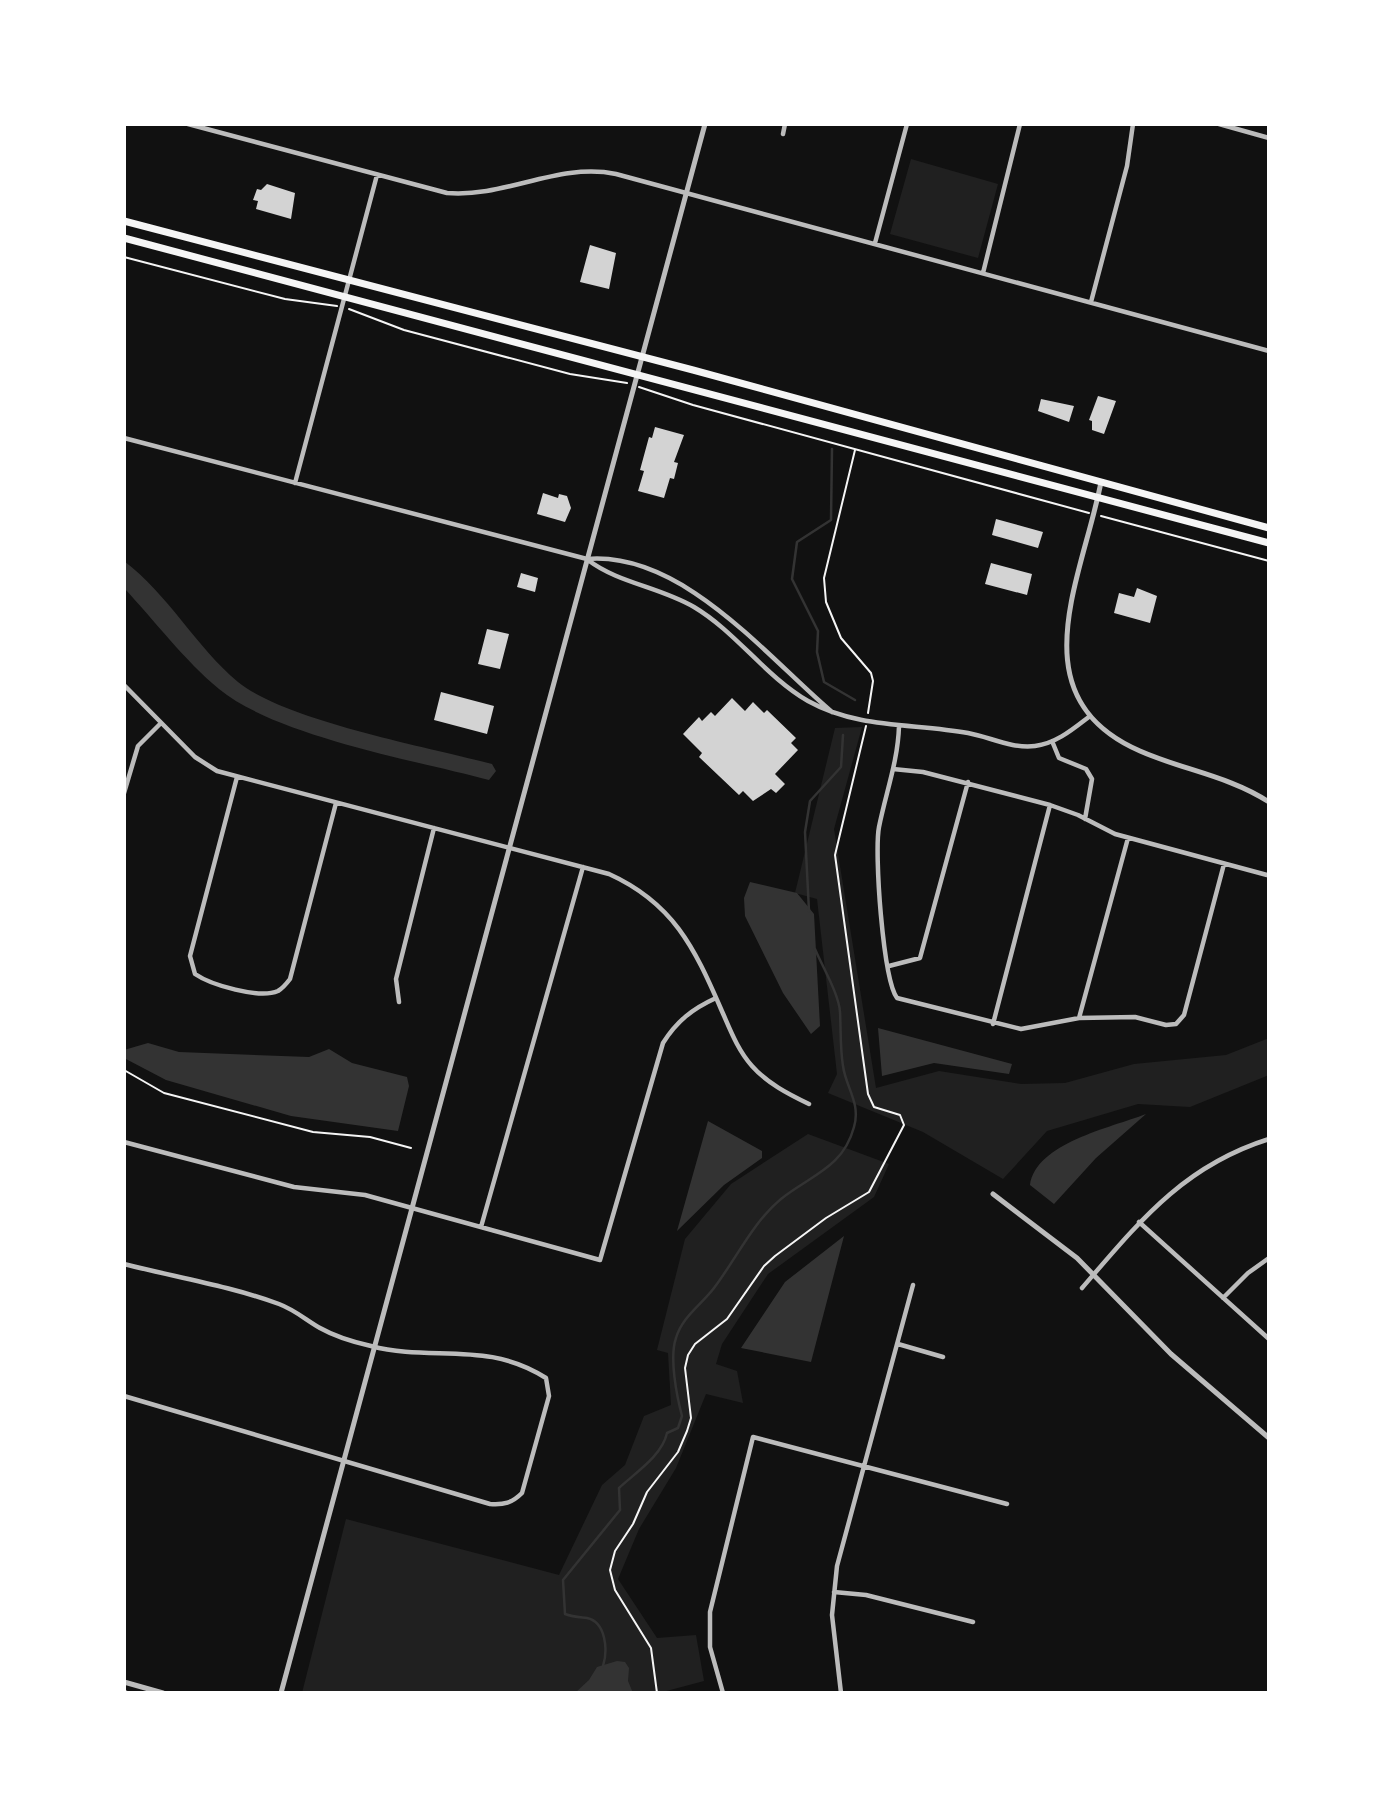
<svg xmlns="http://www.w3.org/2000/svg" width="1393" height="1817" viewBox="0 0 1393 1817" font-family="Lato,sans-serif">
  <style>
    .green { fill: #202020 }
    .water { fill: #333 }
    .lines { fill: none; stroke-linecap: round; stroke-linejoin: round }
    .stream { stroke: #333; stroke-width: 2.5 }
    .building { fill: #d3d3d3 }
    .path { stroke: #f5f5f5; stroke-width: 2 }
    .minor { stroke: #bcbcbc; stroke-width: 4.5 }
    .tertiary { stroke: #bcbcbc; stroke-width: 5 }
    .trunk { stroke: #f5f5f5; stroke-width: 7 }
  </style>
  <rect width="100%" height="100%" fill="#111"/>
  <!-- green -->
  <path class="green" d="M911 159 998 184 978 258 890 234Z
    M862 727 834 829 876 1088 939 1071 1021 1084 1065 1083 1134 1064 1226 1055 1269 1038V1075L1190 1107 1138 1104 1047 1131 1003 1179 923 1132 828 1093 837 1074 817 899 795 893 835 728Z
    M808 1134 889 1164 874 1197 768 1274 722 1344 716 1364 737 1371 743 1403 706 1394 676 1468 639 1529 618 1579 657 1638 696 1635 704 1681 659 1693H302L346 1519 559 1575 602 1485 625 1465 644 1416 671 1405 668 1353 657 1350 685 1239 731 1184Z"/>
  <!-- water -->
  <path class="water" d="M124 561C168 594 196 647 238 682 286 721 428 747 492 764L496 771 489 780C414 760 276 736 219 689 185 661 154 620 124 588Z
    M750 882 797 893 814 914 820 1026 811 1034 783 993 745 916 744 898Z
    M878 1028 1012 1064 1009 1074 934 1063 882 1076Z
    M148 1043 179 1052 309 1057 329 1049 352 1063 407 1077 409 1086 398 1131 291 1116 166 1080 124 1058V1050Z
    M1146 1114 1096 1158 1054 1204 1030 1185C1036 1143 1110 1128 1146 1114Z
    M708 1121 762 1151V1158L724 1185 677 1231Z
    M844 1236 811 1362 741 1348 785 1282Z
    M617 1661 625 1662 629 1668 628 1681 633 1693H575L589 1680 597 1667Z"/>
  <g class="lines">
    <!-- stream -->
    <path class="stream" d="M832 449 831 520 797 542 792 579 818 631 817 652 824 682 855 700
      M809 911 805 832 810 801 841 767 843 735
      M603 1666C608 1650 606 1622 587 1618 578 1617 573 1617 565 1614L563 1580 620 1510 619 1488C635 1473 662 1456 667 1433L678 1428 682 1416C677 1397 669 1358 676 1338 682 1317 701 1305 714 1288 736 1259 753 1222 781 1199 811 1175 843 1168 854 1127 861 1103 846 1088 843 1066 840 1048 841 1030 840 1012 839 994 822 966 815 949"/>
  </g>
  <!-- building -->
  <path class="building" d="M267 184 295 193 291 219 256 209 258 201 253 200 257 189 261 190Z
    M590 245 616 253 609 289 580 282Z
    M1098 396 1116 401 1104 434 1092 430V421L1089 420Z
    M1041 399 1074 406 1069 422 1038 411Z
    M655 427 684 435 674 462 678 463 674 479 670 478 664 498 638 491 644 471 640 470 649 437 652 438Z
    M543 493 558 498 559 494 567 496 571 508 565 522 537 514Z
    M996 519 1043 532 1038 548 992 535Z
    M991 563 1032 574 1027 595 985 584Z
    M521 573 538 578 535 592 517 587Z
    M1137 588 1157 596 1150 623 1114 613 1119 593 1134 597Z
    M487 629 509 634 500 669 478 664Z
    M441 692 494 706 487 734 434 720Z
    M732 698 745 711 753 702 764 713 767 710 796 738 791 743 798 750 775 774 785 784 776 793 771 789 753 801 743 791 739 795 699 757 702 753 683 734 699 717 702 721 711 712 715 716Z"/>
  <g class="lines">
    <!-- path -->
    <path class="path" d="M124 257 285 299 337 306
      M349 309 404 330 570 374 627 383
      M639 387 693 405 1089 513
      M855 450 824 578 826 602 841 638 871 673 873 681 868 713
      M1101 516 1269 561
      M124 1070 164 1093 313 1132 370 1137 411 1148
      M657 1693 651 1648 615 1590 610 1570 615 1551 633 1524 647 1492 678 1452 687 1431 691 1418 685 1368 688 1355 695 1344 727 1319 764 1266 775 1256 826 1218 869 1192 904 1125 900 1115 874 1107 868 1094 835 855 866 726"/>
    <!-- minor -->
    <path class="minor" d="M188 124 447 193C505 198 558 162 616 174L1269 351
      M1219 124 1269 138
      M783 134 785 124
      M875 243 907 124
      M983 273 1020 124
      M1091 302 1127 166 1133 124
      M124 438 587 559C682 551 767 657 832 712
      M295 483 377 175
      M588 560C618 583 660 587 694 607 736 632 765 676 808 701 858 729 914 723 968 733 990 737 1012 749 1035 746 1057 743 1073 729 1090 716
      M124 685 195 757 217 771 609 874C673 903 694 947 721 1009 730 1029 737 1049 752 1066 767 1083 788 1094 809 1104
      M899 726C898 761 886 792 879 827 874 852 883 979 897 998L1021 1029 1079 1018 1135 1017 1166 1025 1176 1024 1184 1015 1224 864
      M1052 741 1059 758 1086 769 1092 779 1085 819
      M893 769 923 772 1050 805 1078 815 1115 834 1267 875
      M237 777 190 956 195 974C211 985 259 999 278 991 283 988 287 983 290 979L336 803
      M124 793 138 746 161 723
      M889 966 920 958 968 782
      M399 1002 396 979 434 828
      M1079 1018 1128 838
      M993 1024 1050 805
      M124 1142 294 1187 365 1195 600 1260 663 1043C677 1021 692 1009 716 998
      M1139 1222 1269 1339
      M481 1227 583 867
      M124 1264C175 1277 230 1286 279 1304 295 1310 306 1320 320 1328 336 1337 353 1342 371 1346 431 1362 487 1340 546 1378L549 1396 522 1493C512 1503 504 1505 490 1504L124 1396
      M1082 1288C1139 1222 1183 1166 1269 1139
      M1223 1298 1248 1273 1269 1258
      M898 1344 943 1357
      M834 1592 866 1595 973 1622
      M723 1693 710 1647V1612L753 1437 1007 1504
      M841 1693 832 1615 837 1566 913 1285"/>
    <!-- tertiary -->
    <path class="tertiary" d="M1101 482C1083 577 1016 697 1140 751 1183 770 1229 776 1269 802
      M993 1194 1077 1258 1171 1354 1269 1438
      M124 1682 163 1693
      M124 1692 126 1693
      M281 1693 705 124"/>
    <!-- trunk -->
    <path class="trunk" d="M124 221 693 370 1269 528
      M124 238 1269 543"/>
  </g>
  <!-- border -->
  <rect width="1393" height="1817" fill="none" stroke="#ffffff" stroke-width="252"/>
</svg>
